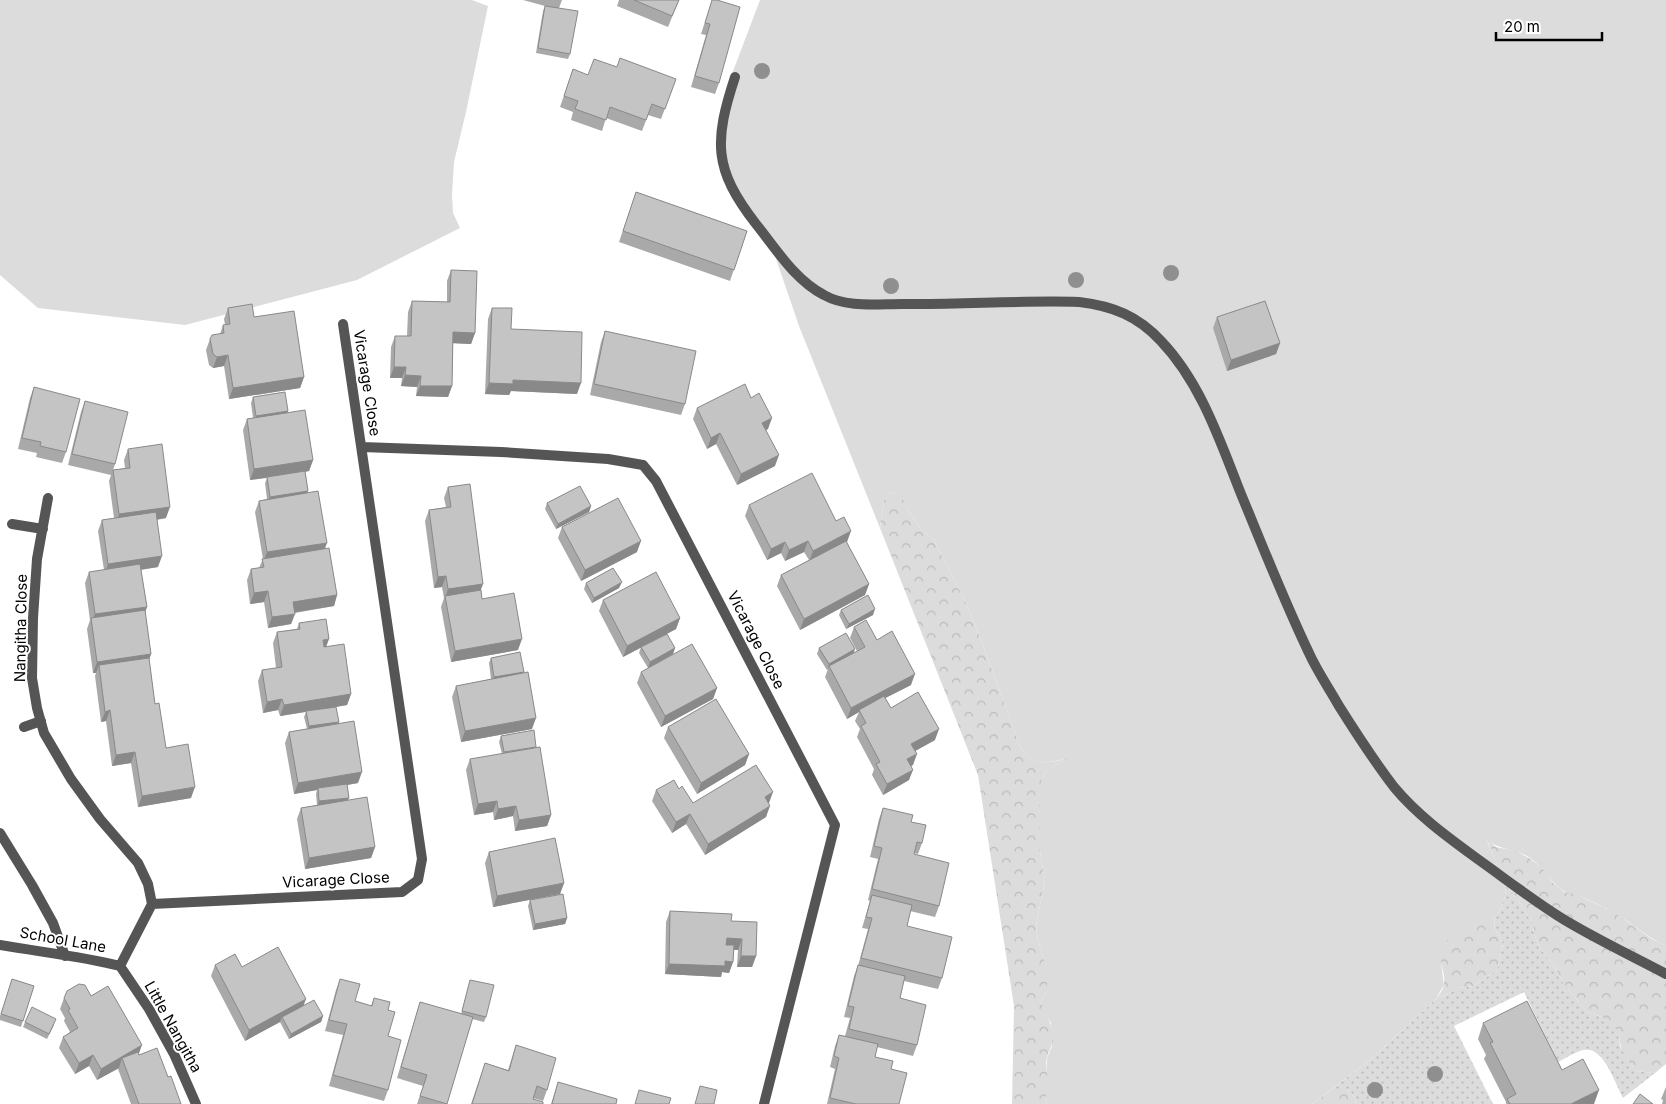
<svg xmlns="http://www.w3.org/2000/svg" width="1666" height="1104" viewBox="0 0 1666 1104" font-family="Inter,sans-serif">
  <style>
    .grass { fill: #dcdcdc }
    .forest { fill: url(#forest-crowns) }
    .garden { fill: url(#garden-dots) }
    .lines { fill: none; stroke-linecap: round; stroke-linejoin: round }
    .lane { stroke: #555; stroke-width: 10 }
    .street { stroke: #555; stroke-width: 10 }
    .tree { fill: #8f8f8f }
    .wall { fill: #a9a9a9 }
    .shaded-wall { fill: #898989 }
    .building { fill: #c4c4c4; stroke: #898989 }
    .labels { text-anchor: middle; stroke-width: 4; stroke-linejoin: round; paint-order: stroke }
    .street-label { font-size: 15px; fill: #000; stroke: #fff }
  </style>
  <defs>
    <pattern id="forest-crowns" width="20" height="18" patternUnits="userSpaceOnUse" patternTransform="scale(1.25)"><rect width="20" height="18" fill="#dcdcdc"/><path d="M2 6a3 3 0 1 1 6 0M12 15a3 3 0 1 1 6 0" fill="none" stroke="#bbb"/></pattern>
    <pattern id="garden-dots" width="8" height="8" patternUnits="userSpaceOnUse" patternTransform="scale(1.25)"><rect width="8" height="8" fill="#dcdcdc"/><path d="M2 2h.1M6 6h.1" fill="none" stroke="#bbb" stroke-width="1.8" stroke-linecap="round"/></pattern>
  </defs>
  <rect width="100%" height="100%" fill="#fff"/>
  <!-- grass -->
  <path class="grass" d="M0 0H472L488 6 466 112 454 162 452 195 453 213 460 228 357 280 185 325 38 308 0 275Z
    M760 0H1666V946C1647 937 1632 923 1614 913 1604 907 1592 901 1580 896 1574 894 1567 894 1562 890 1549 881 1543 867 1530 858 1517 849 1501 850 1487 841L1501 873 1412 803 1380 765 1312 654 1184 364 1120 308 852 301 836 298 808 281 789 261 734 186 723 151 732 74Z
    M773 250 830 302 1058 305 1107 310 1140 327 1154 339 1184 376 1208 422 1292 622 1393 788 1504 880 1506 886 1505 897 1501 908 1495 918 1488 923 1463 932 1449 939 1442 949 1440 956 1444 985 1435 1000 1370 1060 1312 1104H1047L1045 1093 1047 1080V1058L1052 1046 1051 1023 1044 1012 1041 1001 1046 992V965L1038 940 1036 926 1045 880 1040 852V786L1045 772 1066 759C1046 763 1033 766 1020 746L980 637 965 601 934 540 920 528 908 510 900 495 890 492 884 500 880 528 799 326Z"/>
  <!-- forest -->
  <path class="forest" d="M890 492 901 495 908 510 920 528 934 540 965 601 980 637 1020 746C1033 766 1048 764 1068 758L1045 772 1040 786V852L1045 880 1036 926 1038 940 1046 965 1048 978 1046 992 1041 1001C1045 1014 1053 1024 1053 1038 1053 1045 1049 1050 1047 1057 1045 1064 1048 1073 1047 1080 1047 1089 1045 1095 1047 1104H1012L1014 1006 978 775 880 528 884 500Z
    M1487 840 1496 847 1516 851 1529 858 1542 868 1553 883 1564 892 1578 895 1615 913 1652 939 1666 946V1064L1655 1073 1636 1071C1625 1058 1620 1051 1619 1033L1602 1017 1587 1012 1563 983 1556 969 1540 948 1534 934 1533 924 1517 898 1506 886Z
    M1495 918 1494 927 1503 944 1497 970 1473 986 1459 988 1435 1000C1439 995 1444 989 1444 983 1446 966 1431 955 1449 939 1462 928 1481 928 1495 918Z
    M1332 1089H1347L1355 1098 1356 1104H1312Z"/>
  <!-- garden -->
  <path class="garden" d="M1506 886 1517 898 1533 924 1534 934 1540 948 1556 969 1563 983 1587 1012 1602 1017 1612 1024 1619 1033 1620 1046 1628 1061 1636 1071 1655 1073 1623 1098C1616 1085 1603 1044 1583 1050 1575 1052 1566 1058 1558 1062L1524 992 1454 1026 1493 1104H1356L1355 1098 1347 1089H1332L1370 1060 1435 1000 1459 988 1473 986 1497 970 1503 944 1494 927 1495 918 1501 908 1505 897Z"/>
  <g class="lines">
    <!-- lane -->
    <path class="lane" d="M735 77C714 141 713 169 756 224 776 249 795 280 824 295 847 308 876 304 902 304 961 305 1020 300 1079 302 1113 306 1138 316 1161 341 1201 383 1220 441 1241 494 1263 547 1284 601 1309 653 1317 671 1329 688 1339 706 1356 733 1374 761 1394 787 1418 816 1449 838 1479 860 1507 880 1534 901 1563 919 1596 939 1632 956 1666 974"/>
    <!-- street -->
    <path class="street" d="M362 447 501 452 608 459 643 465 656 481 835 825 764 1104
      M48 498 37 559 33 618 32 678 37 708 44 733 71 779 100 819 138 863 148 884 152 904
      M12 524 43 529
      M24 727 41 721
      M0 833 32 885 53 923 65 956
      M0 945C40 952 81 956 120 966
      M120 966 152 904 402 892 418 880 422 859 343 324
      M120 966 149 1009 174 1054 196 1104"/>
  </g>
  <!-- trees -->
  <g class="tree">
    <circle cx="762" cy="71" r="8"/>
    <circle cx="1171" cy="273" r="8"/>
    <circle cx="1076" cy="280" r="8"/>
    <circle cx="891" cy="286" r="8"/>
    <circle cx="1435" cy="1074" r="8"/>
    <circle cx="1375" cy="1090" r="8"/>
  </g>
  <!-- wall -->
  <path class="wall" d="M523 0H562L559 8 570 54 568 59 536 53 543 11 545 6Z
    M619 0H679L668 27 617 6Z
    M712 0 719 83 715 94 691 87 706 35 701 34Z
    M617 67 676 79 661 119 648 115 642 131 606 118 602 131 571 120 573 112 560 107 573 69 588 75Z
    M636 192 747 231 730 281 619 242Z
    M451 270 475 333 471 344 453 343 452 386 448 397 416 396 417 387 401 386 402 378H390L391 347 395 336H407L408 312 412 301 447 302V281Z
    M228 308 254 317 304 377 300 388 229 399 224 366 213 368 209 365 206 350 210 339 220 334 223 325H225L224 319Z
    M492 308 511 329 577 394 511 391 509 395 485 394 488 319Z
    M1217 317 1280 343 1276 354 1227 371 1213 328Z
    M605 331 685 404 681 415 590 395 601 342Z
    M34 387 66 452 62 463 36 457 37 453 18 449 30 398Z
    M253 397 288 411V413L313 460 309 471 305 472 308 491 307 493 325 549 337 595 334 606 295 613 291 624 268 628 264 602 250 604 247 580 251 569 259 568 263 559 255 512 259 501 267 499 265 483 267 478 250 480 243 430 247 419 253 418 251 403Z
    M751 398 768 429 766 430 775 466 737 485 716 444 707 449 693 419 697 408Z
    M85 401 115 464 113 470 125 468 124 460 128 449 166 518 157 520 158 567 141 570 147 607 145 611 151 654 149 660 155 704 166 748 191 798 138 807 131 763 112 766 106 721 101 722 95 676 96 673H93L87 629 90 620 85 583 89 572 104 570 98 531 102 520 114 518 109 481 111 475 68 465 81 412Z
    M448 487 481 590 482 599 518 650 451 662 441 607 444 598 442 587 434 588 425 521 429 510 446 507 444 498Z
    M547 503 591 506 589 512 556 529 545 509Z
    M749 505 847 542V543L869 584 865 595 800 630 777 586 781 575 809 560 804 552 785 561 781 553 767 560 745 516Z
    M562 527 637 552 581 581 558 538Z
    M586 583 619 588 592 603 584 589Z
    M603 600 680 618 676 629 623 657 599 611Z
    M841 610 873 615 846 629 839 615Z
    M299 623 326 647 351 694 347 705 336 707 338 724 358 783 347 785 348 800 375 847 371 858 305 869 297 819 301 808 317 805 316 794 317 790 294 794 285 743 289 732 307 729 304 717 306 712 280 716 278 710 263 713 258 681 262 670 276 668 273 643 277 632 297 629Z
    M854 627 877 640 911 685 885 698 891 708 935 740 915 751 913 765 910 766 909 780 883 795 872 775 874 769 857 737 860 729 855 721 859 712 847 719 825 677 828 669 827 670 817 654 819 648 854 653 857 651 850 638Z
    M641 647 675 648 673 654 648 668 639 653Z
    M491 658 523 673 532 729 461 742 452 697 456 686 491 679 489 663Z
    M641 672 717 688 713 699 661 727 637 683Z
    M668 727 749 754 745 765 697 794 664 738Z
    M501 736 536 748 551 815 547 826 515 831 513 816 494 820 493 812 474 815 466 770 470 759 502 754 499 742Z
    M679 789 693 803H769L766 817 705 855 686 824 672 833 652 801 656 790Z
    M883 808 911 822 922 843 918 854 914 853V854L939 906 935 917 910 911 907 926 942 978 938 989 904 981 900 998 917 1045 913 1056 877 1047 875 1057 891 1069 899 1104H827L835 1069 830 1067 835 1046 839 1035 845 1036 850 1018 844 1017 854 976 858 965V966L868 929 862 928 870 901 868 900 878 859 870 857 879 819Z
    M489 852 564 883 560 894 493 907 485 863Z
    M530 900 567 918 565 924 533 930 528 906Z
    M670 911 731 921 756 956 752 967H737L738 950H734L733 962 729 973 722 972 721 977 665 974 666 922Z
    M215 965 242 967 304 1006 323 1016 321 1022 289 1039 280 1022 245 1041 211 976Z
    M12 979 34 986 21 1027 0 1020V1016Z
    M340 979 355 1001 371 1006 374 998 388 1010V1090L384 1101 329 1086 343 1035 325 1031 336 990Z
    M470 980 486 1017 484 1022 472 1019 447 1104H417L423 1086 397 1078 420 1002 461 1014Z
    M91 996 139 1055 168 1077 181 1104H131L118 1069 119 1068 97 1080 89 1066 75 1074 59 1048 63 1037 70 1032 64 1021 65 1018 60 1009 64 998Z
    M25 1022 54 1025 47 1039 23 1027Z
    M1483 1023 1562 1070 1594 1104H1506V1102L1484 1059 1486 1055 1478 1039Z
    M516 1045 547 1090 543 1101 533 1098V1099L543 1104H471L485 1063 508 1070Z
    M558 1082 616 1104H551Z
    M1666 1087V1104H1662L1663 1100 1661 1099Z"/>
  <!-- shaded-wall -->
  <path class="shaded-wall" d="M453 332 475 333 471 344 449 343Z
    M1280 343 1276 354 1227 371 1231 360Z
    M228 355 224 366 213 368 217 357Z
    M394 367H406L402 378H390Z
    M405 375 421 376 417 387 401 386Z
    M304 377 300 388 229 399 233 388Z
    M513 380 581 383 577 394 511 391 509 395 485 394 489 383Z
    M420 386H452L448 397 416 396Z
    M288 411 286 416 254 421 256 416Z
    M772 418 768 429 758 433 762 423Z
    M720 433 716 444 707 449 711 438Z
    M779 455 775 466 737 485 741 474Z
    M313 460 309 471 250 480 254 469Z
    M308 491 306 496 268 502 270 497Z
    M591 506 589 512 556 529 558 524Z
    M170 507 166 518 115 525 119 514Z
    M851 531 847 542 809 562 813 551Z
    M641 541 637 552 581 581 585 570Z
    M808 541 804 552 785 561 789 550Z
    M785 542 781 553 767 560 771 549Z
    M327 543 323 554 263 563 267 552Z
    M162 556 158 567 104 575 108 564Z
    M446 576 442 587 434 588 438 577Z
    M622 582 619 588 592 603 594 598Z
    M483 584 479 595 445 598 448 589Z
    M869 584 865 595 800 630 804 619Z
    M268 591 264 602 250 604 254 593Z
    M337 595 334 606 290 613 293 602Z
    M147 607 143 618 91 624 95 614Z
    M875 609 873 615 846 629 849 624Z
    M295 614 291 624 268 628 272 617Z
    M680 618 676 629 623 657 627 646Z
    M329 639 325 650 323 640Z
    M522 639 518 650 451 662 455 651Z
    M675 648 673 654 648 668 650 662Z
    M855 649 853 655 829 666 827 670 829 664Z
    M151 654 147 665H99L96 673H93L97 662Z
    M524 672 522 677 492 682 494 677Z
    M915 674 911 685 860 711 859 710V712L847 719 851 708Z
    M717 688 713 699 661 727 665 716Z
    M351 694 347 705 280 716 284 705Z
    M282 699 278 710 263 713 267 702Z
    M110 710 106 721 101 722 105 712Z
    M536 718 532 729 461 742 465 731Z
    M339 722 337 727 307 732 309 726Z
    M939 729 935 740 908 755 911 744Z
    M135 752 131 763 112 766 116 755Z
    M749 754 745 765 697 794 701 783Z
    M917 754 913 765 903 770 907 759Z
    M913 770 909 780 883 795 887 784Z
    M362 772 358 783 318 790V788L317 790 294 794 298 783Z
    M195 787 191 798 138 807 142 796Z
    M773 792 769 803 761 808 765 797Z
    M349 798 347 803 317 807 319 801Z
    M497 801 493 812 474 815 478 804Z
    M516 806 513 816 494 820 498 809Z
    M770 806 766 817 705 855 708 844Z
    M690 814 686 824 672 833 676 822Z
    M551 815 547 826 515 831 519 820Z
    M375 847 371 858 305 869 309 858Z
    M564 883 560 894 493 907 497 896Z
    M567 918 565 924 533 930 535 924Z
    M727 938 742 939 738 950 723 949Z
    M741 956H756L752 967H737Z
    M725 961 733 962 729 973 722 972 721 977 665 974 669 964Z
    M306 999 302 1010 282 1017 280 1022 245 1041 249 1030Z
    M323 1016 321 1022 289 1039 291 1034Z
    M142 1045 138 1056 122 1058 119 1068 97 1080 101 1069Z
    M93 1055 89 1066 75 1074 79 1063Z
    M1599 1090 1594 1104H1571Z"/>
  <!-- building -->
  <path class="building" d="M634 0H679L672 16Z
    M712 0H717L740 7 719 83 695 76 710 24 705 23Z
    M545 6 578 11 570 54 538 48Z
    M620 58 676 79 665 109 652 104 646 120 610 107 606 120 575 109 578 101 564 96 573 69 588 75 594 59 617 67Z
    M636 192 747 231 734 270 623 231Z
    M451 270 477 271 475 333 453 332 452 386H420L421 376 405 375 406 367H394L395 336H411L412 301 450 302Z
    M1265 301 1280 343 1231 360 1217 317Z
    M252 304 254 317 294 311 304 377 233 388 228 355 217 357 213 354 210 339 212 335 224 333 223 325 230 324 228 308Z
    M492 308H512L511 329 582 332 581 383 513 380V384L489 383Z
    M605 331 696 351 685 404 594 384Z
    M745 384 751 398 759 393 772 418 762 423 779 455 741 474 720 433 711 438 697 408Z
    M34 387 80 399 66 452 40 446 41 442 22 438Z
    M285 392 288 411 256 416 253 397Z
    M85 401 128 412 115 464 72 454Z
    M305 410 313 460 254 469 247 419Z
    M162 444 170 507 119 514 113 470 130 468 128 449Z
    M305 471 308 491 270 497 267 477Z
    M812 473 836 521 844 517 851 531 813 551 808 541 789 550 785 542 771 549 749 505Z
    M470 484 483 584 448 589 446 576 438 577 429 510 451 507 448 487Z
    M580 486 591 506 558 524 547 503Z
    M318 491 327 543 267 552 259 501Z
    M618 498 641 541 585 570 562 527Z
    M156 512 162 556 108 564 102 520Z
    M846 541 869 584 804 619 781 575Z
    M329 548 337 595 293 602 295 614 272 617 268 591 254 593 251 569 264 567 262 559Z
    M140 564 147 607 95 614 89 572Z
    M613 568 622 582 594 598 586 583Z
    M656 572 680 618 627 646 603 600Z
    M481 590 482 599 514 593 522 639 455 651 445 596Z
    M868 595 875 609 849 624 841 610Z
    M145 610 151 654 97 662 91 618Z
    M326 619 329 639 323 640 324 647 344 644 351 694 284 705 282 699 267 702 262 670 282 667 277 632 300 629 299 623Z
    M866 620 877 640 892 631 915 674 851 708 829 666 865 647 854 627Z
    M846 633 855 649 829 664 819 648Z
    M667 634 675 648 650 662 641 647Z
    M692 644 717 688 665 716 641 672Z
    M520 652 524 672 494 677 491 658Z
    M149 658 155 704 159 703 166 748 188 744 195 787 142 796 135 752 116 755 110 710 105 712 99 665Z
    M528 672 536 718 465 731 456 686Z
    M918 692 939 729 911 744 917 754 907 759 913 770 887 784 876 764 880 762 861 726 866 723 859 710 884 696 891 708Z
    M716 699 749 754 701 783 668 727Z
    M336 707 339 722 309 726 306 711Z
    M354 721 362 772 298 783 289 732Z
    M534 730 536 747 504 752 501 736Z
    M540 747 551 815 519 820 516 806 498 809 497 801 478 804 470 759Z
    M756 765 773 792 765 797 770 806 708 844 690 814 676 822 656 790 674 780 679 789 682 786 693 803Z
    M347 784 349 798 319 801 318 788Z
    M367 797 375 847 309 858 301 808Z
    M883 808 913 815 911 822 926 825 922 843 917 842 914 854 949 863 939 906 872 889 882 848 874 846Z
    M555 838 564 883 497 896 489 852Z
    M563 894 567 918 535 924 530 900Z
    M872 895 912 905 907 926 952 937 942 978 861 958 872 918 866 917Z
    M670 911 732 914 731 921 757 922 756 956H741L742 939 727 938 726 945H734L733 962 725 961V966L669 964Z
    M278 947 306 999 249 1030 215 965 235 954 242 967Z
    M858 965 905 976 900 998 926 1005 917 1045 849 1029 854 1007 848 1006Z
    M12 979 34 986 23 1021 1 1014Z
    M340 979 360 984 355 1001 372 1006 374 998 390 1002 388 1010 395 1012 388 1036 401 1040 388 1090 333 1075 347 1024 329 1020Z
    M470 980 494 985 486 1017 462 1011Z
    M79 984 85 985 91 996 108 986 142 1045 101 1069 93 1055 79 1063 63 1037 78 1028 68 1010 70 1009 64 998 67 991Z
    M314 1000 323 1016 291 1034 282 1017Z
    M1527 1001 1562 1070 1583 1059 1599 1090 1571 1104H1510L1507 1099 1516 1094 1490 1043 1493 1042 1483 1023Z
    M420 1002 473 1017 447 1104 420 1096 427 1075 401 1067Z
    M32 1007 56 1019 49 1034 25 1022Z
    M839 1035 878 1044 875 1057 893 1061 891 1069 907 1073 899 1104H856L830 1098 839 1058 834 1056Z
    M516 1045 556 1058 547 1090 537 1086 533 1099 543 1102V1104H472L485 1063 509 1071Z
    M157 1048 168 1077 171 1076 181 1104H139L122 1058 138 1052 139 1055Z
    M558 1082 617 1099 616 1104H552Z
    M700 1086 717 1090 714 1104H695Z
    M639 1090 671 1098 669 1104H635Z
    M1640 1094 1653 1104H1633Z"/>
  <g class="labels">
    <!-- street labels -->
    <g class="street-label">
      <text transform="translate(367 383) rotate(81)" y="5">Vicarage Close</text>
      <text transform="translate(21 628) rotate(-89)" y="5">Nangitha Close</text>
      <text transform="translate(756 640) rotate(63)" y="5">Vicarage Close</text>
      <text transform="translate(336 880) rotate(-3)" y="5">Vicarage Close</text>
      <text transform="translate(63 940) rotate(10)" y="5">School Lane</text>
      <text transform="translate(173 1027) rotate(61)" y="5">Little Nangitha</text>
    </g>
  </g>
  <!-- scale -->
  <path d="M1496 32v8h106v-8" fill="none" stroke="#000000" stroke-width="2.5"/>
  <text x="1504" y="32" font-size="15" fill="#000000" stroke="#ffffff" stroke-width="4" paint-order="stroke">20 m</text>
</svg>
